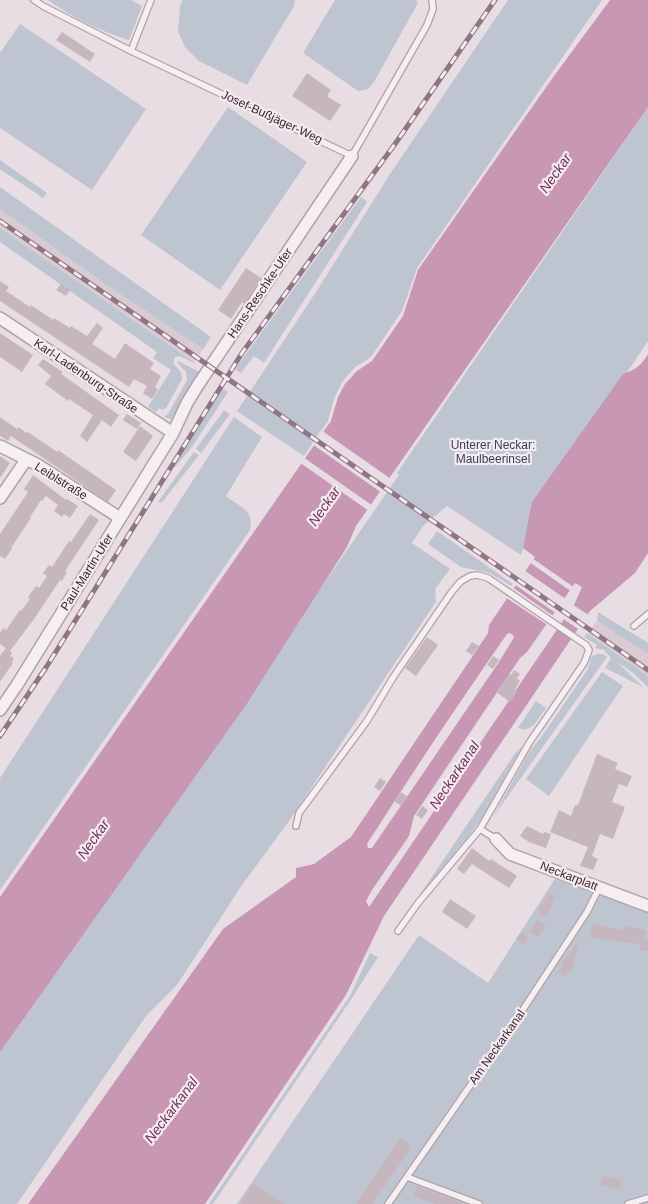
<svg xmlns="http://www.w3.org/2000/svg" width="648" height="1204" viewBox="0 0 648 1204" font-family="Helvetica,sans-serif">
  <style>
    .built { fill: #d9cbd1 }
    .green { fill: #bec5d1 }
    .water { fill: #c797b4; fill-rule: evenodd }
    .pier { fill: #e7dde2 }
    .building { fill: #c6b7be }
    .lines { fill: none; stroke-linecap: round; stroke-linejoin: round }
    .lane-casing { stroke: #b1a2a9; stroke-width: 8 }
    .street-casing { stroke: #b1a2a9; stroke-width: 14 }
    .lane { stroke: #f5eff2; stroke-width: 5.5 }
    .street { stroke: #f5eff2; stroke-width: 11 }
    .rail-casing { stroke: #907683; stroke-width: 5 }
    .rail { stroke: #f4ecf0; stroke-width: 3; stroke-dasharray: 9; stroke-linecap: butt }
    .labels { text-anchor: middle; stroke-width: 4.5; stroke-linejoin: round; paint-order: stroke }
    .street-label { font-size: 12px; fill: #3d2631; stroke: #f4ecf0 }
    .park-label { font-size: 12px; fill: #333f59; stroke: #f4ecf0 }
    .water-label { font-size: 14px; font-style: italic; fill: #713054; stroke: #f4ecf0 }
  </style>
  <rect width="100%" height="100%" fill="#e7dde2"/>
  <!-- built -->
  <path class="built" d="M0 209 105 284 203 349 194 362 0 228Z
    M597 621 648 654V676L588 633Z"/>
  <!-- green -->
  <path class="green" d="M48 0H131L142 6 129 40C100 31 73 18 48 0Z
    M183 0H295L294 6 247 85 199 61 185 47 178 32 180 6Z
    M335 0H416L418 3 374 82 368 89 358 91 303 53Z
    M508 0H602L417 268 402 311 371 357 355 367 342 382 334 399 328 421 304 456 237 411 316 292 390 174Z
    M20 24 146 109 92 190 0 128V53Z
    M228 107 307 162 220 290 141 235Z
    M648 107V341L534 511 521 555 447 506 423 526 412 543 450 569 435 589 436 602 289 821 242 885 177 985 146 1016 17 1204H0V1046L246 696 399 475 397 473Z
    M0 160 47 193 43 198 0 169Z
    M0 187 211 337 203 349 105 284 0 209Z
    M361 197 367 202 264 363 254 356 241 373 235 369Z
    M0 228 198 365 180 356 175 357 173 363 181 372 182 379 166 408 162 410 159 408 156 412 148 407 171 370 153 358 157 352 0 242Z
    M178 361 200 372 171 419 164 417 168 414 187 380 186 372 177 362Z
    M222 388 228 392 192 447 175 467 173 466Z
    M224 410 230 414 201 453 196 449Z
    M234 417 262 437 226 496C241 508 254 509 250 530L0 890V778Z
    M194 452 199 455 163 501 160 503 158 502Z
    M437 531 513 584 511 586 490 573 461 567 428 544Z
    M598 612 648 643V654L597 621Z
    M587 633 648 676V687L633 673 616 661 643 687 605 668 611 658 604 650 595 648 597 645 584 637Z
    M597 654H603L607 657 493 817 529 752 542 736 588 669 591 657Z
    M602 672 623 686 549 796 526 779Z
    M536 701 546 708 534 725 525 730 518 728Z
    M522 746 484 815 471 833 417 899 516 752Z
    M556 877 648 910V1204H237L419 935 488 983Z
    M370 953 378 957 352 998 213 1204H209L350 996Z"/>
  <!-- water -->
  <path class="water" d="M610 0H648V107L356 526 347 547 248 702 0 1052V897L331 421 338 397 345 384 357 371 372 361 403 316 418 270 554 76Z
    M648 354V553L635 573 590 611 384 916 346 995 205 1204H28L223 929 296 877V868L314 864 351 837 476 651 488 633 489 625 535 557 523 548 532 502 623 374C636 369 641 366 648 354ZM575 583 582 587 575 603 369 907 366 901 372 890 409 836 414 816 520 658 527 652ZM510 633 514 636 513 639 497 665 372 848H368L367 844C412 773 459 703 507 634Z"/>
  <!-- pier -->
  <path class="pier" d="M321 430 391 479 382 493 312 444Z
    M303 457 373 506 369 511 299 462Z
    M532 558 575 588 572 592 529 562Z
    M524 570 567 600 557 614 514 584Z
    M512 587 555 617 549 626 505 597Z
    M572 604 590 616 581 631 562 618Z"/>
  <!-- building -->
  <path class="building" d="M62 32 95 54 90 62 56 40Z
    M307 73 331 90 327 96 341 105 330 121 292 96Z
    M246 268 261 278 244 304 242 302 231 319 218 310Z
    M0 281 9 287 6 291 30 307 31 305 53 320 54 318 70 328 71 326 87 336 97 323 103 328 92 344 115 359 125 343 154 363 150 369 161 376 155 387 158 389 152 399 143 393 147 386 134 379 129 387 0 301Z
    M61 284 70 290 66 296 56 290Z
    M0 333 33 355 22 372 0 357Z
    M43 359 63 372 61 374 119 415 111 427 102 420 87 442 80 436 93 415 69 399 68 401 45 384 51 376 38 365Z
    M127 414 141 423 137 429 123 420Z
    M0 417 17 429 18 427 27 433 28 432 57 452 58 450 116 490 108 502 11 436 8 441 0 436Z
    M140 426 153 436 136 461 123 452Z
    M0 456 10 463 0 478Z
    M33 475 66 500 67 499 78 506 70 518 64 514 62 517 54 511 58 505 46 496 42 501 41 500 30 517 31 518 11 548 12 549 5 559 0 556V534L28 492 24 489Z
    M90 514 99 520 65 571 67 572 62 581 60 580 34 619 10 651 0 644V633L3 628 6 630 20 610 21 611 30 599 28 597 36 586 39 588 47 576 43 573 49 565 52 567 69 541 71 542Z
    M427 637 438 645 416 676 405 668Z
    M472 642 479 646 472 655 466 651Z
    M6 648 12 653 10 656 14 658 12 662 13 663 0 682V656Z
    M493 656 499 660 493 669 487 665Z
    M514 670 520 674 517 678 520 681 515 689 517 691 510 702 496 692 509 674 511 675Z
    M597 754 618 763 615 769 632 776 627 787 619 784 612 802 625 807 613 839 600 834 592 856 598 859 593 870 580 866 588 847 550 832 559 810 571 816 575 805H578Z
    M380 778 386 782 380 791 374 787Z
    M401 792 407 796 401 806 394 801Z
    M422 806 428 810 422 819 416 815Z
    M527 826 543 834 544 832 551 834 546 848 529 842 520 836Z
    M472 848 489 861 491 859 517 876 509 888 472 864 464 874 457 869Z
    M549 892 556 896 552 902 554 903 545 918 537 913Z
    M450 899 476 916 467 929 442 912Z
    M537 920 546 925 538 937 530 932Z
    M592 924 625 930V926L646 930 644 940 648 941V951L639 950 640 944 590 938Z
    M521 932 529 938 524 945 516 939Z
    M579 940 573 966 565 977 558 972 563 965 561 964Z
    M400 1138 412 1146 373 1204H356Z
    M602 1176 622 1180 620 1190 600 1185Z
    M254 1183 285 1204H240Z
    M417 1186 463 1203V1204H436L413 1196Z"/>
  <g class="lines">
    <!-- lane casing -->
    <g class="lane-casing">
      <path id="lane" d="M34 0 43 6 131 51 352 156 427 25 433 9 432 0
        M131 51 151 0
        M634 626 648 614
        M296 826 299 813 367 721 394 676 451 593 460 582 470 576 477 575 488 578 586 645 589 650 584 663 529 743 480 829 418 903 398 931
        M480 829 496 839
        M407 1177 479 1204
        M388 1204 524 1008 587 912 599 888
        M628 1204 648 1198"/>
    </g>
    <!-- street casing -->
    <g class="street-casing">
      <path id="street" d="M0 318 173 433
        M0 446 38 465 120 518
        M0 498 26 460
        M0 710 17 685 173 433 187 403 198 385 352 156
        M496 839 510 854 648 906"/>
    </g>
    <!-- lane -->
    <use href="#lane" class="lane"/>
    <!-- street -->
    <use href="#street" class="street"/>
    <!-- rail casing -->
    <g class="rail-casing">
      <path id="rail" d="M0 221 648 670
        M0 736 47 666 242 353 395 144 495 0"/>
    </g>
    <!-- rail -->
    <use href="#rail" class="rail"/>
  </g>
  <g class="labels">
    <!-- street labels -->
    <g class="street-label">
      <text transform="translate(272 117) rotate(25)" y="4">Josef-Bußjäger-Weg</text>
      <text transform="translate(260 293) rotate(-56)" y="4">Hans-Reschke-Ufer</text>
      <text transform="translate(86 376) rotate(34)" y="4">Karl-Ladenburg-Straße</text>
      <text transform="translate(61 481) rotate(32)" y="4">Leiblstraße</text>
      <text transform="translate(87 572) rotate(-58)" y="4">Paul-Martin-Ufer</text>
      <text transform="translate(569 876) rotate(21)" y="4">Neckarplatt</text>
      <text transform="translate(497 1047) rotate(-55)" y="4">Am Neckarkanal</text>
    </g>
    <!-- park labels -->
    <g class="park-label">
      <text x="493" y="449">Unterer Neckar:<tspan x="493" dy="14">Maulbeerinsel</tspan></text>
    </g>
    <!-- water labels -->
    <g class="water-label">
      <text transform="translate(555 173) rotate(-55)" y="5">Neckar</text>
      <text transform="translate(324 506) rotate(-55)" y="5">Neckar</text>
      <text transform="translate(454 775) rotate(-56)" y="5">Neckarkanal</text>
      <text transform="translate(93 839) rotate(-55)" y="5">Neckar</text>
      <text transform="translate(171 1110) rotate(-53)" y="5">Neckarkanal</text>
    </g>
  </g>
</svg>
